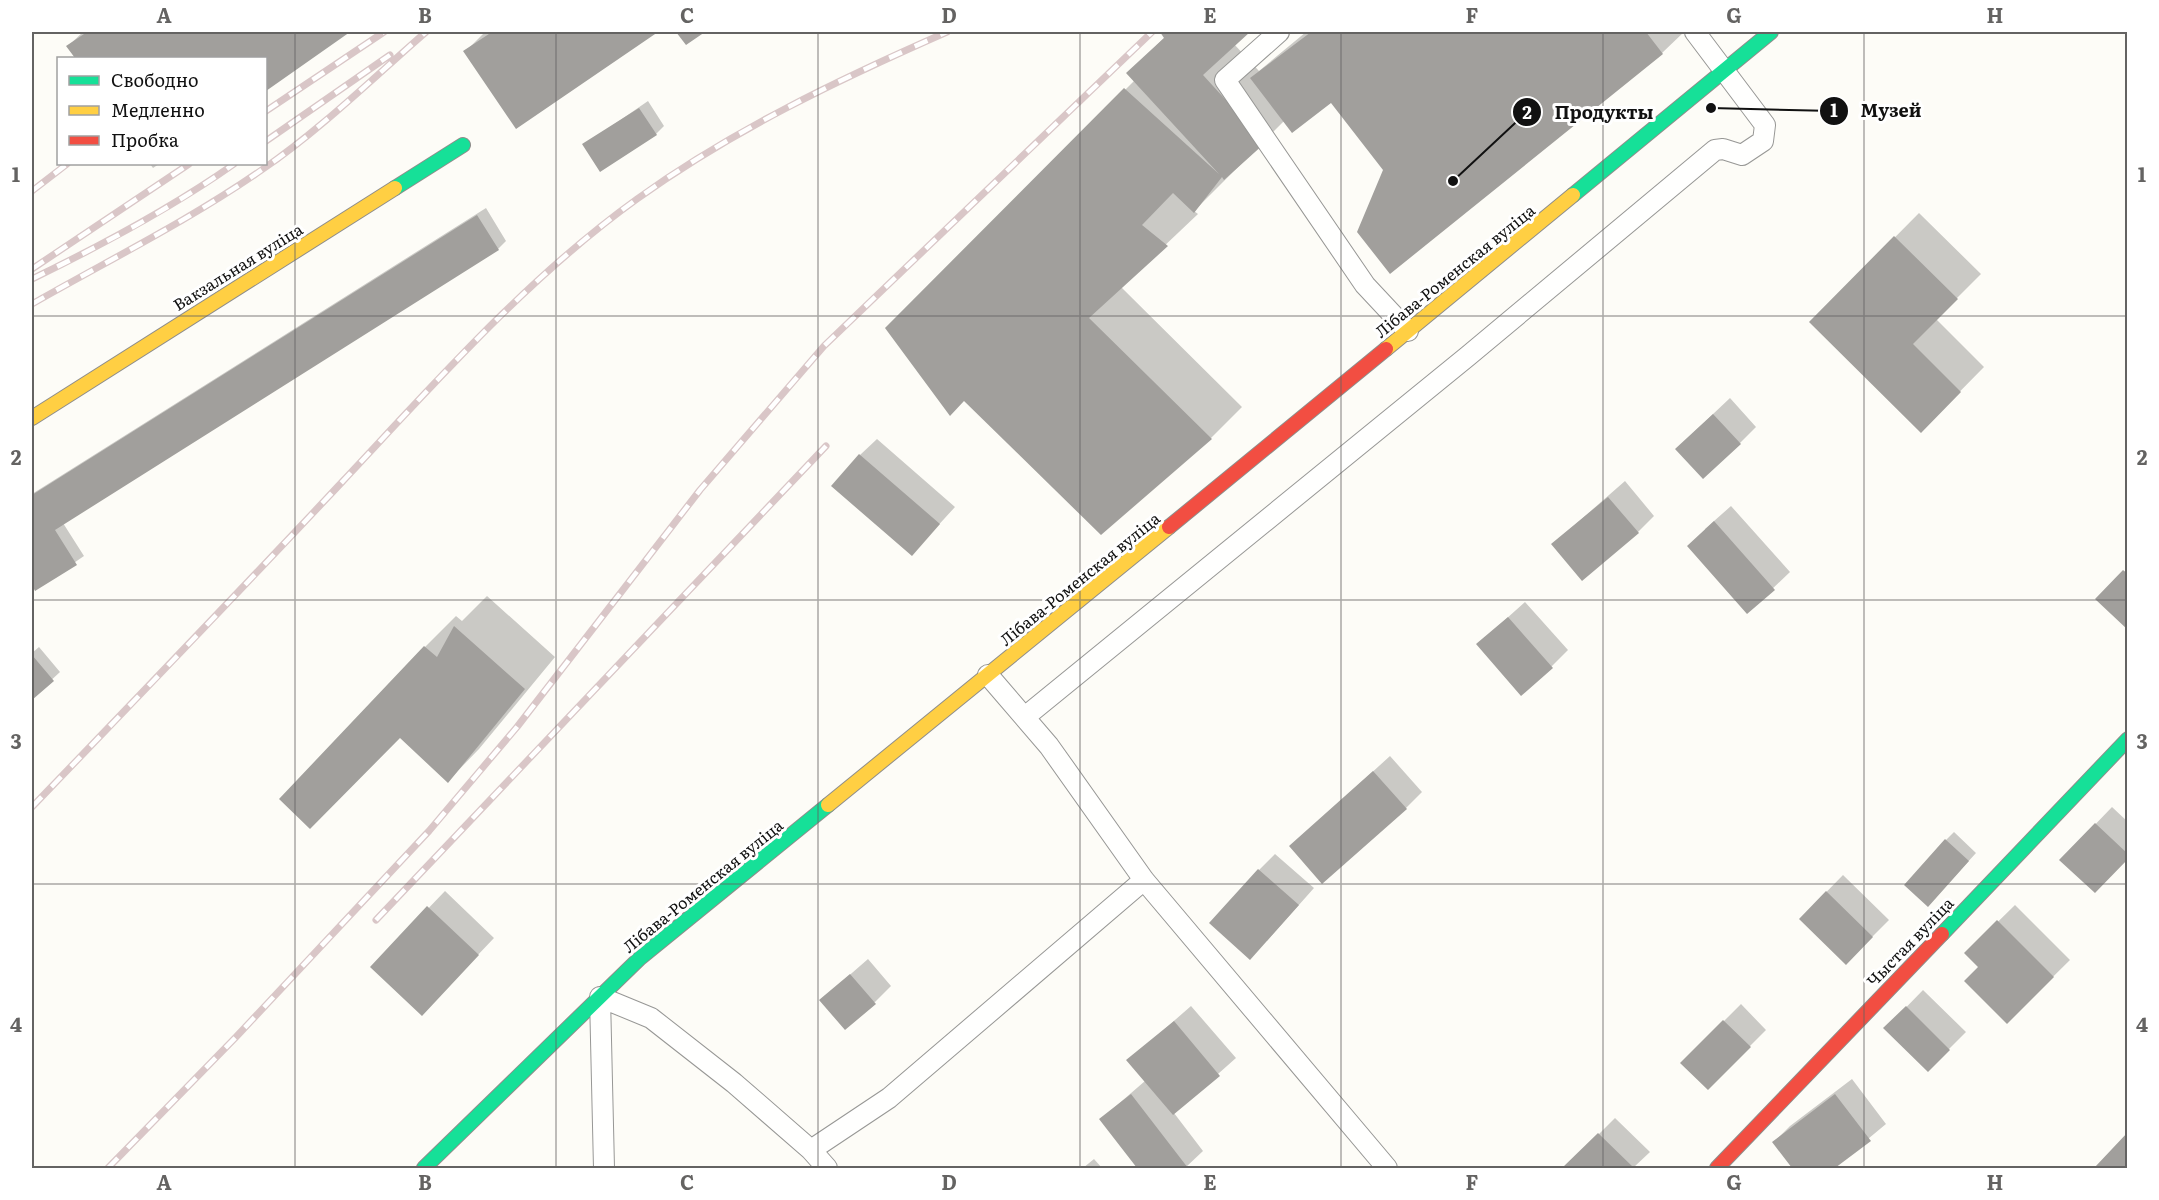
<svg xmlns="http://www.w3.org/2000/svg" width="2159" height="1200" viewBox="0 0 2159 1200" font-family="Literata,serif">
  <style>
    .shadow { fill: #0003 }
    .building { fill: #a19f9c }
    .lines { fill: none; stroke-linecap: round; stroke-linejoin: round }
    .lane-casing { stroke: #979795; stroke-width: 22 }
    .fast-casing { stroke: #8e8d8b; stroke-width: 16 }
    .slow-casing { stroke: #8e8d8b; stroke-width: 16 }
    .jam-casing { stroke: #8e8d8b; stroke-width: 16 }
    .lane { stroke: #fffffe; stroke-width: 20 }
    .fast { stroke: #16e098; stroke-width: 14 }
    .slow { stroke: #ffcf43; stroke-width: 14 }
    .jam { stroke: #f24e42; stroke-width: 14 }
    .rail-casing { stroke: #d9c6c7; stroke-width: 7 }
    .rail { stroke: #fff; stroke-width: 4.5; stroke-dasharray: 14; stroke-linecap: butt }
    .grid { fill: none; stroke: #646362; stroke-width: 1.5; stroke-opacity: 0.55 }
    .labels { text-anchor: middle; stroke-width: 6; stroke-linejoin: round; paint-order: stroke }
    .street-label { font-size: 16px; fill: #111; stroke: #fff }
    .leader { fill: none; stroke: #111; stroke-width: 2 }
    .callout-dot { fill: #111; stroke: #fff; stroke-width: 2 }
    .mark-label { font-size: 18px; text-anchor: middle; font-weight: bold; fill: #fff }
    .callout-label { font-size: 18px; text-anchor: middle; font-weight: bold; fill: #111; stroke: #fff; stroke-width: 6; stroke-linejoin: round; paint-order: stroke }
    .neatline { fill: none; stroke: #646362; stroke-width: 2 }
    .grid-label { font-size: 20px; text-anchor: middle; font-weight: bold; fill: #646362 }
  </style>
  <rect width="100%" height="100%" fill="#fdfcf7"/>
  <!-- shadow -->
  <path class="shadow" d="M83 32H347L266 89V58H77L68 46Z
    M485 32H655L517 127 465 52Z
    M1162 32H1248L1234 44 1259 71 1306 32H1684L1662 53 1390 271 1385 169 1332 100 1285 120 1194 211 1198 214 1121 287 1242 407 1211 438 964 399 887 328 1135 80 1128 73 1165 37Z
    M648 101 664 126 656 134 584 145Z
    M150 164H159L153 168Z
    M486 208 506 241 498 249 63 523 84 556 36 589 32 582V494Z
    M1919 213 1981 274 1936 319 1984 367 1921 431 1811 322Z
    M1730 398 1756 427 1740 443 1694 432Z
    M877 439 955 507 912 554 860 455Z
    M1625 481 1654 516 1638 532 1553 544Z
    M1731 506 1790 572 1748 612 1705 529Z
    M487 596 555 657 479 749 448 781 400 736 425 647 456 616 462 621Z
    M1525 602 1568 650 1551 667 1478 644Z
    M39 647 60 672 32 698V653Z
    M1390 756 1422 792 1406 808 1291 846Z
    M2112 807 2128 822V857L2061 860Z
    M1954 832 1976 853 1936 897 1946 840Z
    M1275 854 1314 888 1267 941 1259 870Z
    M1843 875 1889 920 1846 963 1801 918Z
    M445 891 494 938 438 997 372 967Z
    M2015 905 2070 960 2007 1022 1980 967 1966 953Z
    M868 959 891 986 875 1002 821 1000Z
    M1923 990 1966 1032 1928 1070 1886 1028Z
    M1741 1004 1766 1030 1708 1088 1682 1063Z
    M1191 1006 1236 1058 1174 1113 1203 1151 1185 1168H1135L1137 1166 1101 1119 1145 1081 1128 1061Z
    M1852 1079 1886 1124 1833 1168H1794L1774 1142 1790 1126Z
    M1615 1118 1650 1152 1633 1168H1565Z
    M1094 1159 1102 1168H1083Z"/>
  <!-- building -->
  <path class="building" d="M87 32H350L266 91V58H75L66 46Z
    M492 32H658L516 129 463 51Z
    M676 32H705L686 45Z
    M1160 32H1250L1203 75 1265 143 1224 180 1222 177 1194 213 1173 193 1142 225 1168 246 1089 318 1212 439 1101 535 964 401 950 416 885 328 1124 88 1219 174 1126 73 1164 38Z
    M1311 32H1646L1663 54 1390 274 1357 232 1383 170 1331 103 1292 133 1250 78Z
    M639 108 657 135 600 172 582 144Z
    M477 215 499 250 55 530 77 565 35 591 32 585V495Z
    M1894 236 1958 299 1913 344 1961 392 1921 433 1809 322Z
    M1713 414 1741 444 1703 479 1675 449Z
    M859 454 940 524 912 556 831 486Z
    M1608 497 1639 533 1582 581 1551 544Z
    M1714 521 1775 590 1747 614 1687 546Z
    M2123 570 2128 574V630L2095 599Z
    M1508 617 1553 668 1521 696 1476 644Z
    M454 626 525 689 448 783 400 738 310 829 279 799 424 646 437 657Z
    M32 655 54 681 32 700Z
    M1373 771 1407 809 1322 884 1289 846Z
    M2095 823 2128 854V859L2095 893 2059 860Z
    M1945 839 1969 861 1928 907 1904 885Z
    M1258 869 1299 905 1250 960 1209 923Z
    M1826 891 1873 937 1846 965 1799 919Z
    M427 906 479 955 422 1016 370 967Z
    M1997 920 2054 977 2007 1024 1964 981 1978 967 1964 953Z
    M850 974 876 1004 845 1030 819 1000Z
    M1906 1006 1950 1050 1928 1072 1883 1028Z
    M1723 1020 1751 1047 1708 1090 1680 1063Z
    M1174 1021 1220 1076 1173 1115 1126 1060Z
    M1131 1094 1188 1168H1137L1099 1119Z
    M1835 1094 1871 1141 1835 1168H1792L1772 1142Z
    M2128 1132V1168H2096L2095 1167Z
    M1598 1133 1634 1168H1562Z"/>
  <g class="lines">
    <!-- lane casing -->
    <g class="lane-casing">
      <path id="lane" d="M1279 32 1225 80 1365 285 1408 331
        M988 675 1049 746 1144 880 1387 1168
        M1026 716 1468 356 1715 150 1723 149 1742 155 1763 141 1765 125 1695 32
        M811 1150 889 1098 1144 880
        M604 1168 600 997 651 1018 734 1083 811 1150 827 1168"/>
    </g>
    <!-- fast casing -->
    <g class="fast-casing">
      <path id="fast" d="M395 188 463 145
        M1573 195 1771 32
        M1942 934 2128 739
        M424 1168 640 958 828 805"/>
    </g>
    <!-- slow casing -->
    <g class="slow-casing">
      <path id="slow" d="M1386 349 1573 195
        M32 418 395 188
        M828 805 1169 527"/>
    </g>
    <!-- jam casing -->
    <g class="jam-casing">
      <path id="jam" d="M1169 527 1386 349
        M1717 1168 1942 934"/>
    </g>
    <!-- lane -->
    <use href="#lane" class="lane"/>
    <!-- fast -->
    <use href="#fast" class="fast"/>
    <!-- slow -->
    <use href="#slow" class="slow"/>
    <!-- jam -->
    <use href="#jam" class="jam"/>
    <!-- rail casing -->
    <g class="rail-casing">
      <path id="rail" d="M266 111 384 32
        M266 141 390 55
        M32 191 67 164
        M32 269 189 164
        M32 279C102 245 170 209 234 164
        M32 304C109 260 190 220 263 169 321 129 373 78 426 32
        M32 807C136 699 240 591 343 481 435 383 527 278 637 199 733 130 840 79 947 32
        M376 920 826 446
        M108 1168 236 1037 429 831 517 727 700 490 824 346 1152 32"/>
    </g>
    <!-- rail -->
    <use href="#rail" class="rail"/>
  </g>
  <!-- grid -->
  <path class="grid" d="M295 32V1168M556 32V1168M818 32V1168M1080 32V1168M1341 32V1168M1603 32V1168M1864 32V1168M32 316H2128M32 600H2128M32 884H2128"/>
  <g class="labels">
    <!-- street labels -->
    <g class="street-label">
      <text transform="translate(238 267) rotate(-32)" y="6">Вакзальная вуліца</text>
      <text transform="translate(1455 271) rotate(-39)" y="6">Лібава-Роменская вуліца</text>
      <text transform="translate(1080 579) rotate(-39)" y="6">Лібава-Роменская вуліца</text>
      <text transform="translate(703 886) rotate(-39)" y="6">Лібава-Роменская вуліца</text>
      <text transform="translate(1910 942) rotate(-46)" y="6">Чыстая вуліца</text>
    </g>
  </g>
  <!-- callouts -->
  <path class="leader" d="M1711 108L1834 111M1453 181L1527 112"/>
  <g class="callout-dot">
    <circle cx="1711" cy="108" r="6"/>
    <circle cx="1453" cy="181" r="6"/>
    <circle cx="1834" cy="111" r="15"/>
    <circle cx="1527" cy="112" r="15"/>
  </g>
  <g class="mark-label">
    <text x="1834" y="117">1</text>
    <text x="1527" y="119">2</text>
  </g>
  <g class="callout-label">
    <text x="1891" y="117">Музей</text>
    <text x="1604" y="119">Продукты</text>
  </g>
  <!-- border -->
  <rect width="2159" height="1200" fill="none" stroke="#ffffff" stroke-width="66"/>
  <!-- legend -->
  <rect x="57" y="57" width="210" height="108" fill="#ffffff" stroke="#a0a0a0" stroke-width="1.5"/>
  <rect x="69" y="76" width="30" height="9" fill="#16e098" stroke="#a0a0a0" stroke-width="1.5"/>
  <text x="111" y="87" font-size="18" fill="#111111">Свободно</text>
  <rect x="69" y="106" width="30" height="9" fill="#ffcf43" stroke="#a0a0a0" stroke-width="1.5"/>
  <text x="111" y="117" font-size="18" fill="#111111">Медленно</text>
  <rect x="69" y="136" width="30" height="9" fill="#f24e42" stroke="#a0a0a0" stroke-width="1.5"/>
  <text x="111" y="147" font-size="18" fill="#111111">Пробка</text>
  <rect x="33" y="33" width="2093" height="1134" class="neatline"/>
  <g class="grid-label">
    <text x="164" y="23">A</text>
    <text x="425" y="23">B</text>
    <text x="687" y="23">C</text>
    <text x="949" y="23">D</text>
    <text x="1210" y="23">E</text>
    <text x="1472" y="23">F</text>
    <text x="1734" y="23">G</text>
    <text x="1995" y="23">H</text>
    <text x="16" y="182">1</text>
    <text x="2142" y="182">1</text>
    <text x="16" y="465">2</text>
    <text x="2142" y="465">2</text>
    <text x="16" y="749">3</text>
    <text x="2142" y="749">3</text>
    <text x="16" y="1032">4</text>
    <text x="2142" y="1032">4</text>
    <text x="164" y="1190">A</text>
    <text x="425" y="1190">B</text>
    <text x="687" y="1190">C</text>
    <text x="949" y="1190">D</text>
    <text x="1210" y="1190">E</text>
    <text x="1472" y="1190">F</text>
    <text x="1734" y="1190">G</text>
    <text x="1995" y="1190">H</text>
  </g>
</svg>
